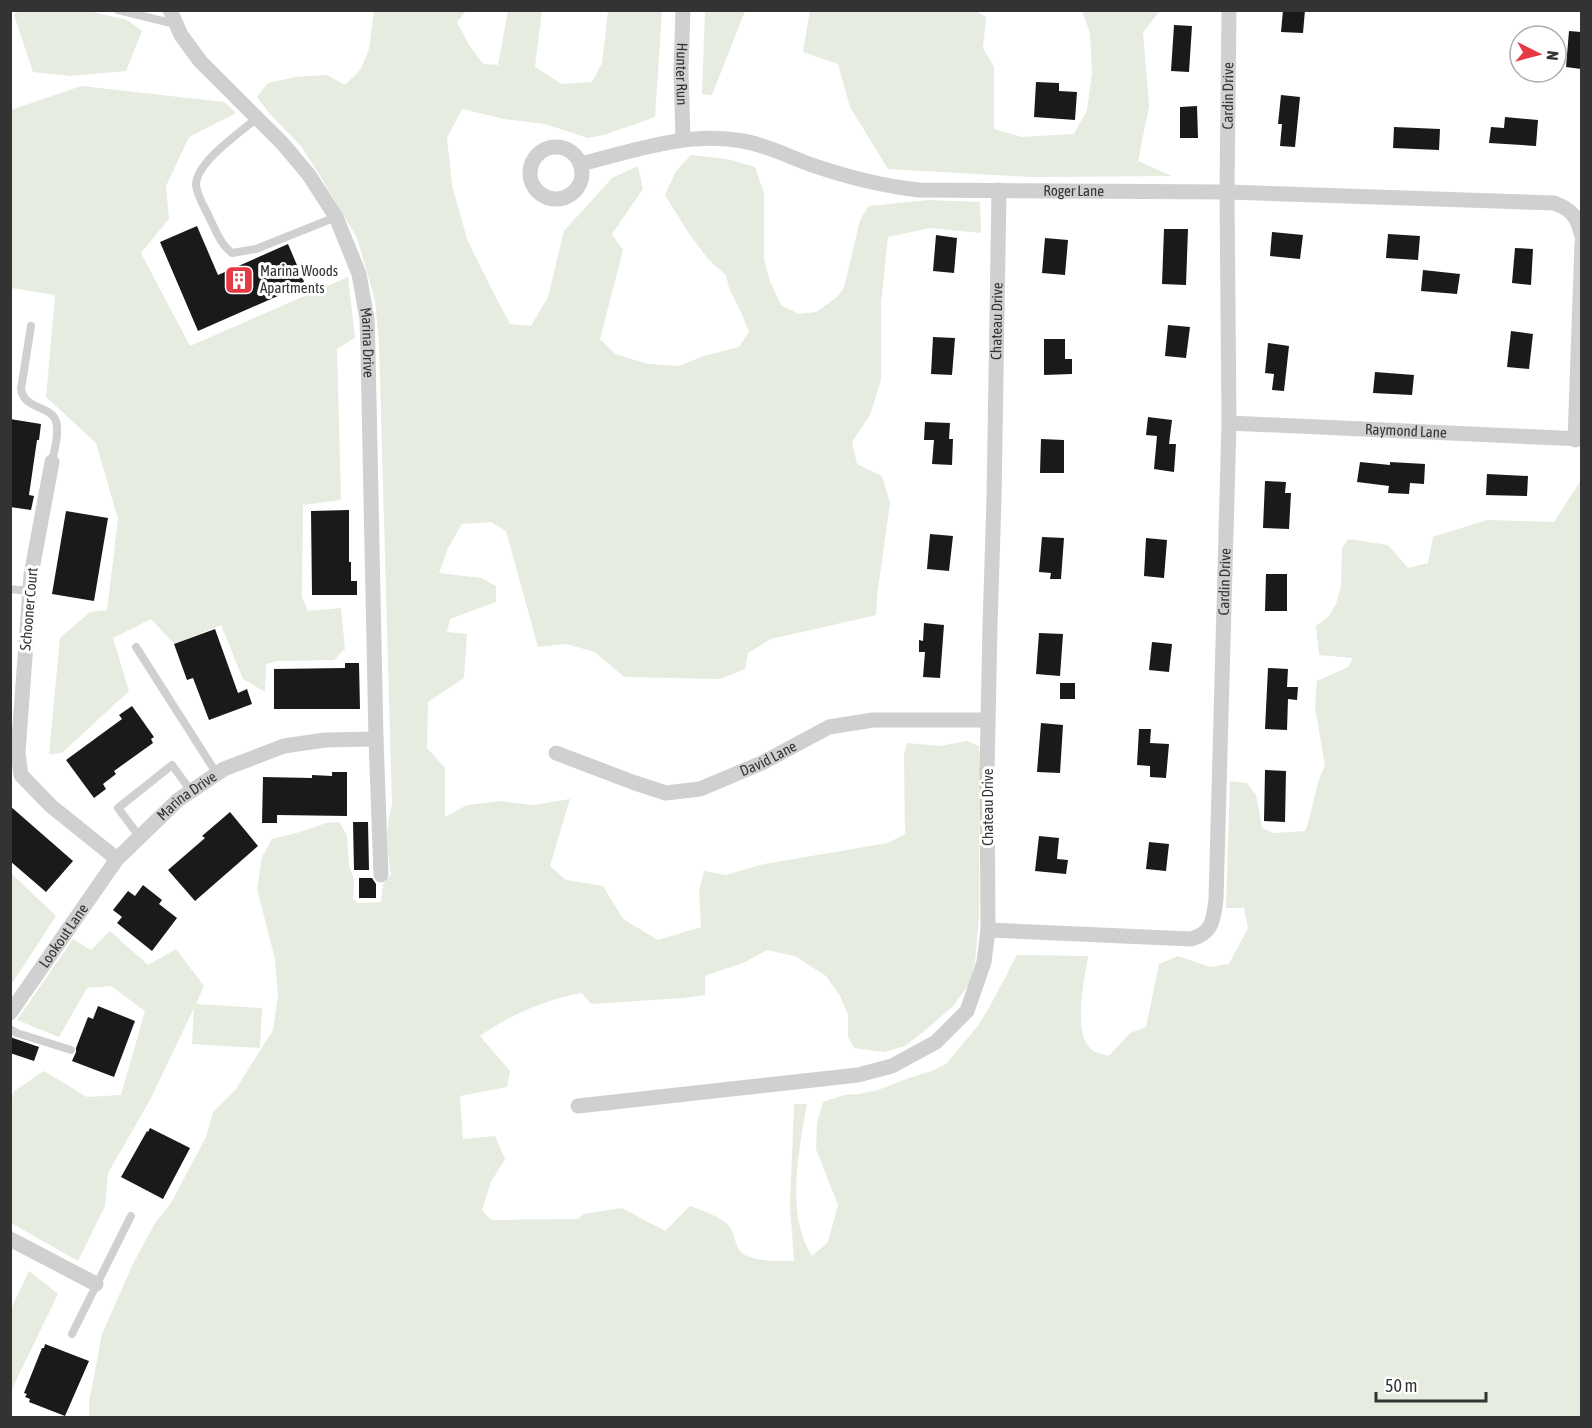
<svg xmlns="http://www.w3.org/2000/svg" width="1592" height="1428" viewBox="0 0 1592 1428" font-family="'Asap Condensed',sans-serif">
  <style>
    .green { fill: #e6ecdf }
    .building { fill: #1a1a1a }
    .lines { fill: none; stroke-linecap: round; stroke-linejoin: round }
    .service { stroke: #d0d0d0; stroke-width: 8 }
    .minor { stroke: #d0d0d0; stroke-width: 15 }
    .labels { text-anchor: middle; stroke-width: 6; stroke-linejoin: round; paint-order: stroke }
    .street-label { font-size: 15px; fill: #333; stroke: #fff }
    .poi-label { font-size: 15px; fill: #333; stroke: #fff; text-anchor: start }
  </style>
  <rect width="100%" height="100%" fill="#fff"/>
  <!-- green -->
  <path class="green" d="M810 10H974L986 17 983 48 994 67V129L1022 137 1074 134 1087 110 1092 73 1090 33 1082 11H1160L1143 32 1149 106 1138 161 1172 176 1032 177 888 169 850 107 838 64 803 52Z
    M19 11H88L127 20 142 31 126 71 71 76 33 72 14 15Z
    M374 11H466L457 22 469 45 483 64 498 65 508 11H542L535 67 562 84 592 82 602 63 608 11H662L655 117 604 135 588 138 545 124 504 119 462 109 447 138 452 185 467 239 490 286 510 324 531 326 548 297 564 231 612 178 638 166 643 189 612 234 623 250 600 339 615 354 648 364 678 366 704 356 739 347 749 332 741 312 729 288 726 275 708 259 688 232 665 195 676 171 691 155 727 159 755 167 764 193V259L770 281 781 305 799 314 816 312 837 297 844 288 860 220 869 206 929 200 980 202 981 233 930 228 888 237 881 304V380L870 415 852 442 857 464 882 476 890 503 877 596 876 615 771 639 748 653 745 669 720 679 624 677 595 652 566 644 538 647 506 531 491 522 462 524 448 548 439 573 481 578 496 586V602L450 619 447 632 467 634 464 678 428 702 427 748 445 768V817L467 805 501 801 533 805 570 799 550 866 566 880 603 886 623 919 658 940 701 927 699 891 704 871 726 875 764 864 888 843 905 834 904 755 907 743 940 746 967 741 979 746 980 769 979 916 975 962 969 984 953 1006 928 1028 905 1046 884 1052 854 1048 848 1037V1015L840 996 826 976 795 956 767 950 745 962 705 976V995L683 998 591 1004 582 993C549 998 507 1016 480 1036L510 1071 507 1087 460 1096 463 1139 495 1136 505 1159 491 1182 482 1210 491 1220 578 1219 584 1214 622 1208 665 1231 690 1206C702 1210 725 1218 731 1229 736 1238 735 1251 747 1256 760 1262 779 1261 794 1261L790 1205 794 1104H807C799 1150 785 1215 812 1256L828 1242 838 1205 816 1149 817 1123 823 1102 844 1095 859 1094 878 1090 909 1078 932 1071 946 1064 977 1027 990 1006 1017 955 1088 956C1085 977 1072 1034 1091 1049 1095 1053 1103 1054 1109 1056L1130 1033 1146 1027 1159 964 1178 956 1210 967 1229 964 1248 928 1244 908H1226L1230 781 1247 783 1256 795 1262 828 1274 833 1305 831C1314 810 1314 785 1325 766L1315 707 1317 681 1348 667 1353 658 1319 655 1316 626 1329 616 1336 604 1341 586 1342 548 1348 539 1388 545 1408 568 1428 563 1433 537 1487 520 1554 522 1581 480V1417L89 1418V1402L102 1334 133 1264 155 1223 171 1203 206 1137 213 1112 236 1089 273 1030 278 996 275 959 257 889 262 857 272 839 300 832 326 823 339 822 347 835 349 866 354 880 353 899 358 903 381 902 383 884 391 875C387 848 385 830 392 804L379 343 375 300 357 238 322 179 301 146 269 113 257 97 268 83 295 77 327 75 345 85 361 69 369 49Z
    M705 11H745L712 95 702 94Z
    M81 86 224 102 236 113 189 137 166 186 169 219 141 253 190 346 348 277 355 338 337 349 341 500 303 505 302 597 308 611 341 608 345 649 334 660 278 661 266 664 265 692 243 679 221 625 174 644 151 619 113 638 129 691 62 753 49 754 60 638 90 612 107 610 118 519 96 443 46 397 55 295 11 288V110Z
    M11 873 56 916 11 985Z
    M110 931 148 965 176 949 204 986 196 1004 262 1008 260 1048 192 1044 194 1008 150 1100 108 1173 105 1206 78 1261 11 1223V1101L14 1091 44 1071 87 1097 121 1095 145 1011 111 986 87 988 59 1037 17 1020 73 939 91 950Z
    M29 1271 58 1294 11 1391V1309Z"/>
  <!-- building -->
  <path class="building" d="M1283 10H1305L1303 33 1281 32Z
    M1174 25 1192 26 1189 72 1171 71Z
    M1569 31 1581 32V69L1566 67Z
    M1036 82 1059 83V91L1077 92 1075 120 1034 117Z
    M1281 95 1300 97 1295 147 1280 146 1282 124H1278Z
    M1197 106 1198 138H1180V107Z
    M1505 117 1538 120 1536 146 1489 143 1491 127 1504 128Z
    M1394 127 1440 129 1439 150 1393 148Z
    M197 226 218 275 288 244 305 284 198 331 160 242Z
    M1164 229H1188L1186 285 1162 284Z
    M1272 232 1303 235 1300 259 1270 256Z
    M1388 234 1420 236 1418 260 1386 258Z
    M936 235 957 238 954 273 933 271Z
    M1045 238 1068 240 1065 275 1042 273Z
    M1515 248 1533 249 1531 285 1512 283Z
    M1423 270 1460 274 1457 294 1421 291Z
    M1168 325 1190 327 1186 358 1165 356Z
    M1511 331 1533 334 1529 369 1507 367Z
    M933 337 955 338 952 375 931 374Z
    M1044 339H1065V359H1072V374L1044 375Z
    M1268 343 1289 346 1284 391 1272 390 1274 374 1265 373Z
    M1375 372 1414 375 1412 395 1373 393Z
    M1148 417 1172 420 1169 444H1176L1174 472 1154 469 1157 436 1146 435Z
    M10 419 41 424 39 440H37L29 495 34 496 31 510 10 507Z
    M925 422 950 423 949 439H953L952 465 932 464 934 440H924Z
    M1041 439 1064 440V473H1040Z
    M1360 462 1390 465V462L1425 464 1424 484 1410 483 1409 494 1388 493 1389 486 1357 482Z
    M1487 474 1528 476 1527 496 1486 495Z
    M1265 481 1286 482 1285 493H1291L1289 529 1263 528Z
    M349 510V562H351V581H357V595H312L311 511Z
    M66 511 108 518 94 601 52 594Z
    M930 534 953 536 949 571 927 569Z
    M1042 537 1064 538 1061 579H1050L1051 573 1039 572Z
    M1146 538 1167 540 1164 578 1144 576Z
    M1266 574H1287V611H1265Z
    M924 623 944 625 940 678 923 677 925 652H919V640L923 641Z
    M215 629 238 693 247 689 252 704 209 720 193 678 187 680 174 644Z
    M1039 633 1063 634 1060 676 1036 674Z
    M1152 642 1172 644 1169 672 1149 670Z
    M345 663H359L360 709H274V669L345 668Z
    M1268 668 1288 669 1287 687H1298L1297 700 1288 699 1287 730 1265 729Z
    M1060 683H1075V699H1060Z
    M132 706 154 737 151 739 153 743 114 771 116 774 103 784 106 789 94 798 66 760 122 719 119 715Z
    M1041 723 1063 725 1060 773 1037 772Z
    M1139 729H1151L1150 743 1169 744 1166 778 1150 777V766L1137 765Z
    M1265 770 1286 771 1285 822 1264 821Z
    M332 772H347V816L277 815V823H262L263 777 312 778V775L332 776Z
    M10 806 73 861 46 892 10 861Z
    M230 812 258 846 195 901 168 870 205 838 202 836Z
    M353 822H368L369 870H354Z
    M1039 836 1059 838 1057 859 1068 860 1066 874 1035 871Z
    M1149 842 1169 844 1166 871 1146 869Z
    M359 878H372L376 884V898H359Z
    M143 885 162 900 159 904 177 918 152 951 117 923 122 917 113 910 128 891 135 896Z
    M98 1006 135 1021 114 1077 72 1061 76 1052V1048L88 1017 93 1019Z
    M10 1037 39 1047 34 1061 10 1053Z
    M150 1128 190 1148 163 1199 121 1177 147 1131 148 1132Z
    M45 1344 89 1361 65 1416 29 1402 30 1399 25 1397 27 1394 24 1393 42 1348H44Z"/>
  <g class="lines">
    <!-- service -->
    <path class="service" d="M118 10 175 24
      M257 118C241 132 196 162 196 185 197 196 205 208 210 219 216 231 221 245 232 253L256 249 336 217
      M31 326 21 389C25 413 57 403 57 428 58 439 54 451 52 462
      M10 589 30 591
      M136 647 217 774
      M139 836 118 808 172 765 191 791
      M10 1029 17 1033 71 1050
      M72 1334 131 1216"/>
    <!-- minor -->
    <g class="minor">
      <path id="s1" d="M170 10 181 35 200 61 283 144 309 175 336 217 359 274 367 319 368 352 376 739 381 875"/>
      <path id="s2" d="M683 10 681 70 683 139"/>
      <circle cx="556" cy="173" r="26"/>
      <path id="s3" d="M580 164C633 151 688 131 743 141 767 145 789 157 812 165 847 177 882 186 919 190L1227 192 1554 203C1573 210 1577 217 1582 236"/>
      <path id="s4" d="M1229 423 1582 439"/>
      <path d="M1575 440 1582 243"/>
      <path d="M52 462 31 575 18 753 21 775 51 806 117 859"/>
      <path id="s5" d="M556 753 635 783 666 793 700 789 762 763 829 727 873 720H988"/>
      <path id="s6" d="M988 930 1191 939C1213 933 1213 920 1216 900L1229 423 1227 192 1229 10"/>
      <path id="s7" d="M10 1013 117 859 178 800 224 769 284 746 325 740 376 739"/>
      <path id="s8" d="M578 1106 858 1075 892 1066 936 1042 967 1011 984 962 988 930 987 770 990 626 994 499 999 190"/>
      <path d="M10 1239 96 1284"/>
    </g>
  </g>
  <!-- icons -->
  <defs>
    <g id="building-square" transform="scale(1.5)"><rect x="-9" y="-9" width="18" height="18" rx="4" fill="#e63946" stroke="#fff"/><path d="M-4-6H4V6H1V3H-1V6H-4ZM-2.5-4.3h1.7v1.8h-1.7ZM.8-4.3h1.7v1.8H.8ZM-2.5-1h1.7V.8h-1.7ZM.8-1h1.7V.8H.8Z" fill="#fff"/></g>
  </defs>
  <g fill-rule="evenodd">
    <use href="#building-square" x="239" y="280"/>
  </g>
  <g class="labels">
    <!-- street labels -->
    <g class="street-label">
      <text dy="5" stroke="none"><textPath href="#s2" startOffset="64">Hunter Run</textPath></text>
      <text dy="5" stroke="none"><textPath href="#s6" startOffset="1058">Cardin Drive</textPath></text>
      <text dy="5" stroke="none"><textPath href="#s3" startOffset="504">Roger Lane</textPath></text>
      <text dy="5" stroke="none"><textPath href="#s8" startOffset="1104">Chateau Drive</textPath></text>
      <text dy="5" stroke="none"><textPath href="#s1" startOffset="398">Marina Drive</textPath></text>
      <text dy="5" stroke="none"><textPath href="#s4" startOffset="177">Raymond Lane</textPath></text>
      <text dy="5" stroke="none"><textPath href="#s6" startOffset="572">Cardin Drive</textPath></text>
      <text transform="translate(29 609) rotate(-85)" y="5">Schooner Court</text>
      <text dy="5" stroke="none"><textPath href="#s5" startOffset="226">David Lane</textPath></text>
      <text dy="5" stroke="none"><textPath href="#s7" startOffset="282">Marina Drive</textPath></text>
      <text transform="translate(988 807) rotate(-90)" y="5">Chateau Drive</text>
      <text dy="5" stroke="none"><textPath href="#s7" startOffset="94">Lookout Lane</textPath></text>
    </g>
    <!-- poi labels -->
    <g class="poi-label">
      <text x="260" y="276">Marina Woods<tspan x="260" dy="17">Apartments</tspan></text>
    </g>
  </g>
  <!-- border -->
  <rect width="1592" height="1428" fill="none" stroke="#333333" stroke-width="24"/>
  <!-- north arrow -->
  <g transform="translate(1538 54) rotate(96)"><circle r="28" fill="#ffffff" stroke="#adadad" stroke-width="1.5"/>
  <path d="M0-4.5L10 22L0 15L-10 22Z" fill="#e63946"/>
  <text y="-9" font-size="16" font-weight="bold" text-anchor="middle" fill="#333333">N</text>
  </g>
  <!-- scale -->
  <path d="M1376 1392v9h110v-9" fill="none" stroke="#333333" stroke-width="3"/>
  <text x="1385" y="1392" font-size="18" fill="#333333" stroke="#ffffff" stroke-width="4.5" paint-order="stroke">50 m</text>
</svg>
